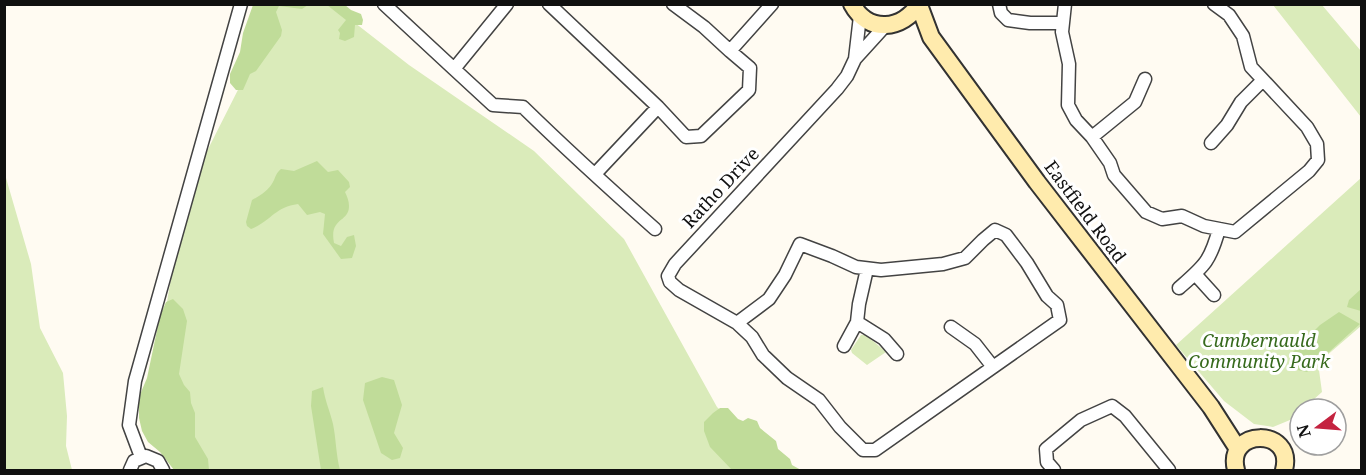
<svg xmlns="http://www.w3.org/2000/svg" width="1366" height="475" viewBox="0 0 1366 475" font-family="'Noto Serif',serif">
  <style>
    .green { fill: #daebba }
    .forest { fill: #c0dc99 }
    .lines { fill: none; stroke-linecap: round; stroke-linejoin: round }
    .street-casing { stroke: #434343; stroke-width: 15 }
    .secondary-casing { stroke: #323232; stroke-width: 20 }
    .street { stroke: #fff; stroke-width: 12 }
    .secondary { stroke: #ffebad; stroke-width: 16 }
    .labels { text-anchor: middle; stroke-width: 6; stroke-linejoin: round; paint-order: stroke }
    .street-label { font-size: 18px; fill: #101010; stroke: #fff }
    .park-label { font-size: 18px; font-style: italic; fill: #376a1d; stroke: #fff }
  </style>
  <rect width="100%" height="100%" fill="#fffbf2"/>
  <!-- green -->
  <path class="green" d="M271 5H332L409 65 534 151 624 239 717 407 781 470H194L148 415 172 272 202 161 247 72Z
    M1273 5H1322L1361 51V117Z
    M4 171 31 264 40 328 63 373 67 416 66 446 72 470H5Z
    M1361 178V326L1318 363 1322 392 1303 409H1300V411L1290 420 1273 427 1254 424 1224 401 1176 345Z
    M861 335H866L886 352 867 365 852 353 851 350Z"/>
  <!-- forest -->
  <path class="forest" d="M253 5H308L302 9 279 6 276 12 282 30 281 36 256 71 250 74 243 90H236L230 83V74L240 52 243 33Z
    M327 5H345L351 10 361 14 363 20 362 25H355L354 37 345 41 339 39 340 33 338 30 346 20Z
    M317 161 328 172 338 170 349 182 350 187 345 192C347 196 349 201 349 206 349 223 329 217 334 243L341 246 347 237 354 235 356 246 352 258 341 259 323 234 325 214 320 212 307 215 298 204C275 207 271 221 251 229L247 226 246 222 252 200C261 195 268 191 273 182 276 176 276 173 281 169L294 171Z
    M1361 289V311L1347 307 1349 300Z
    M173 299 183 309 187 321 179 374 184 385 190 392 191 403 195 413V437L208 459 209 470H174L160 452 148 442 142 431 139 418V397L147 378 160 316 166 302Z
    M1339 312 1360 324 1307 372 1298 370 1289 356 1320 325Z
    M382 377 394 380 402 405 394 433 403 448 400 458 392 460 381 453 363 400 365 383Z
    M323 387C325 401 330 411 333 424 336 438 336 455 340 470H321L311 406 312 391Z
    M720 408H728L738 419 743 421 748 418 757 421 760 428 776 441 778 449 790 459 792 465 801 470H732L710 447 704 431V422L713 413Z"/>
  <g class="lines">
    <!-- street casing -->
    <g class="street-casing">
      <path id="street" d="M384 4 454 69
        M507 4 454 69 493 105 523 107C566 149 610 189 655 229
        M549 4 658 107 686 137 701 136 749 90 750 68 730 51
        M673 4 704 27 730 51 772 4
        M999 4 1001 13 1008 20 1030 23H1063
        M1065 4 1062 32 1069 64 1068 105 1076 120 1092 137 1110 163 1114 175 1146 212 1162 219 1182 216 1204 226 1235 232 1309 171 1318 160 1317 144 1307 127 1251 67 1243 36 1229 15 1214 4
        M855 59 860 16
        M1092 137 1135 102 1145 79
        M1211 143 1227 125 1241 102 1263 80
        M595 174 658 107
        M1195 274 1214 295
        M1179 288C1204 266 1210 262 1219 229
        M857 322 859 304 867 269
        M737 323 752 337 763 355 787 378 819 400 840 427 863 450H875L1060 320 1057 305 1047 296 1027 263 1006 235 995 230 983 240 965 258 943 264 881 270 856 267 832 256 800 244 785 275 769 299 737 323 679 290 670 282 668 276 675 264 837 89 847 76 855 59 885 26
        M951 327 975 344 993 367
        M844 346 857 322 884 339 897 354
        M141 457 129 425 135 381 241 4
        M130 470 134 461 146 456 158 461 163 470
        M1054 470 1047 462 1046 449 1081 420 1112 406 1125 416 1169 470"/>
    </g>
    <!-- secondary casing -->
    <g class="secondary-casing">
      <path id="secondary" d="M852 4C868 34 903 30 919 4
        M919 5 931 37 1037 182 1211 407 1238 449
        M1236 470C1225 428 1295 427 1284 470"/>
    </g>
    <!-- street -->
    <use href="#street" class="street"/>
    <!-- secondary -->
    <use href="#secondary" class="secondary"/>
  </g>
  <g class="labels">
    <!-- street labels -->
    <g class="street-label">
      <text transform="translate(721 188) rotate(-47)" y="6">Ratho Drive</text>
      <text transform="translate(1085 212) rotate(53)" y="6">Eastfield Road</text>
    </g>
    <!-- park labels -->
    <g class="park-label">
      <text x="1259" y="347">Cumbernauld<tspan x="1259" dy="21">Community Park</tspan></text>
    </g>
  </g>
  <!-- border -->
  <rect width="1366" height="475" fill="none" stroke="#101010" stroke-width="12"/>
  <!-- north arrow -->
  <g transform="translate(1318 427) rotate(254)"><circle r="28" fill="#ffffff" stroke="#9f9f9f" stroke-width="1.5"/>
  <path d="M0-4.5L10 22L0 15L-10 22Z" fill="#c42340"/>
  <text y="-9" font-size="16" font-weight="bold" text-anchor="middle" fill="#101010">N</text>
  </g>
</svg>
